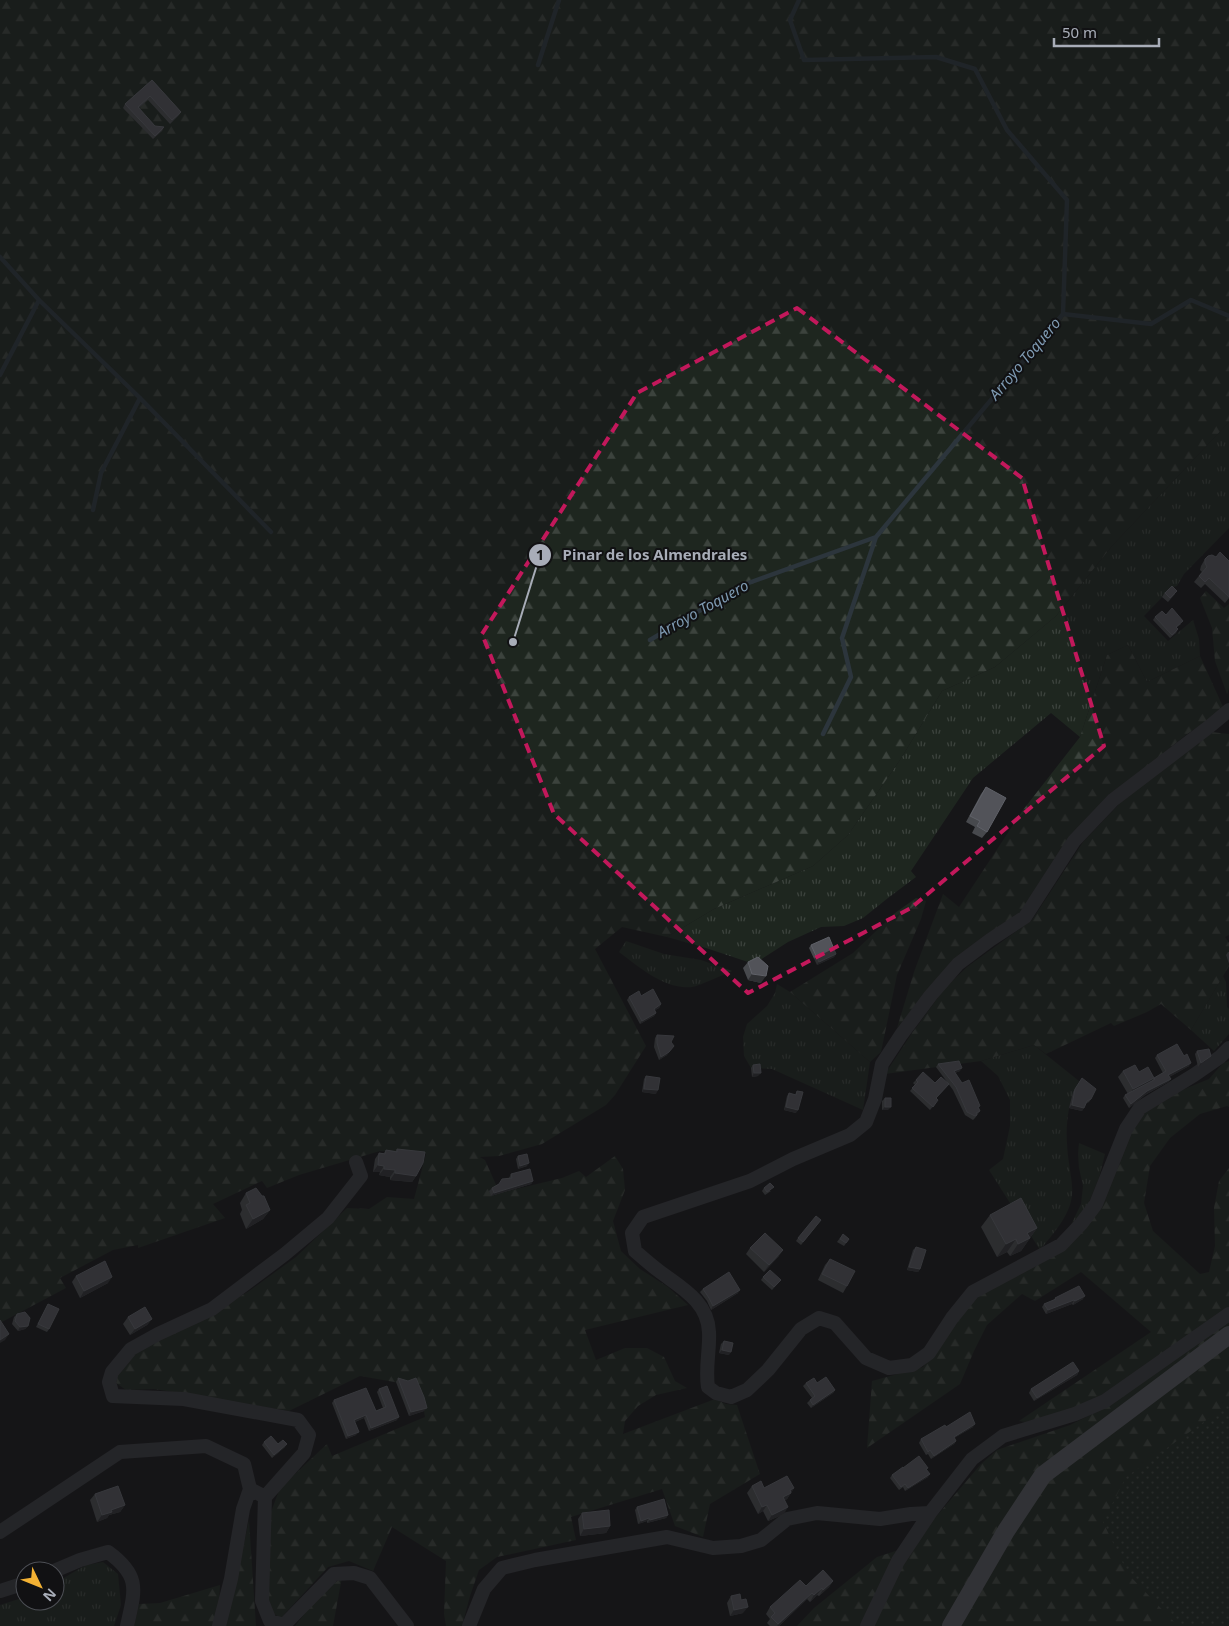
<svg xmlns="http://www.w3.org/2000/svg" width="1229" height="1626" viewBox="0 0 1229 1626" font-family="'Noto Sans',sans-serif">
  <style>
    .grass { fill: url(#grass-tufts) }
    .forest { fill: url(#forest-firs) }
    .park { fill: url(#park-dots) }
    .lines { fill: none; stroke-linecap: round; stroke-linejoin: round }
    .stream { stroke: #2c353c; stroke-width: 4.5 }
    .minor { stroke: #37383d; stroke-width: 14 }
    .major { stroke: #53555c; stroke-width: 18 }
    .wall { fill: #47494d }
    .shaded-wall { fill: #2f3033 }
    .building { fill: #525359; stroke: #5f6168 }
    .marked { fill: none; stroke: #c2185b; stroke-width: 4; stroke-dasharray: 10 6; stroke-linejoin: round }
    .labels { text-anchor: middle; stroke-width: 4; stroke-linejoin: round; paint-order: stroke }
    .water-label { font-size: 15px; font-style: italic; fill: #7f9bb3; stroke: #111113 }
    .leader { fill: none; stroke: #a8adb8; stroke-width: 2 }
    .callout-dot { fill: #a8adb8; stroke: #111113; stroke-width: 2 }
    .mark-label { font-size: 15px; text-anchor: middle; font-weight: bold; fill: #111 }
    .callout-label { font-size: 15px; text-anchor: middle; font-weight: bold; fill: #a8adb8; stroke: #111113; stroke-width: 4; stroke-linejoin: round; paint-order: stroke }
  </style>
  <defs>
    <pattern id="grass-tufts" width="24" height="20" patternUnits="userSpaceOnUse" patternTransform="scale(1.25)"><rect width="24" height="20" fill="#1e261f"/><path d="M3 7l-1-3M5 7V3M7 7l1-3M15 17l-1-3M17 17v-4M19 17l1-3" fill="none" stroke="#3c433d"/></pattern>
    <pattern id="forest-firs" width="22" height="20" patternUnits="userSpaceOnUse" patternTransform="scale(1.25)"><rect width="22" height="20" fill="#1e261f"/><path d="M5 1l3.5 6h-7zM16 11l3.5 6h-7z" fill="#3c433d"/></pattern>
    <pattern id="park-dots" width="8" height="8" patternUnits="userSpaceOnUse" patternTransform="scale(1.25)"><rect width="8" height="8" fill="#1e261f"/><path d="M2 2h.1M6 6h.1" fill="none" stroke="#3c433d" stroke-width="1.8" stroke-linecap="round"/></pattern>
  </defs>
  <rect width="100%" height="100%" fill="#161618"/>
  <!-- grass -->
  <path class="grass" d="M1229 422V528L1184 574 1177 586 1171 588 1144 616 1168 641 1193 620 1199 639 1200 656 1147 682 1128 645 1107 655 1080 737 1051 713 973 778 911 871 916 877 888 898 863 918 844 926 821 927 788 942 754 964 706 948 667 937 714 909 813 866 848 835 900 760 942 691 995 667 1056 616 1112 546Z
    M626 941 664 954 701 960 732 971C722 975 702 985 692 987 665 990 639 967 619 952Z
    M1223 976 1226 982 1227 1007 1229 1009V1034L1214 1051 1191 1030Z
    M777 984 790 992 870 1062 863 1110 772 1069 751 1068 744 1056 743 1037 747 1024 767 1006 775 993Z
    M1034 1045 1079 1081C1065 1106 1065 1136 1069 1163 1070 1173 1073 1184 1072 1194 1071 1215 1052 1235 1040 1250L989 1170 1003 1159 1010 1126V1100L998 1076 981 1061Z
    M1079 1143 1105 1154 1099 1178 1086 1210 1071 1225 1081 1204 1083 1186 1079 1168 1078 1154Z
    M103 1562 118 1574 121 1605 114 1626H0V1605L25 1597V1601H55V1583L86 1565Z"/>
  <!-- forest -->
  <path class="forest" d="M0 0H1229V422L1112 546 1056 616 995 667 942 691 900 760 848 835 813 866 714 909 667 937 622 927 595 949 646 1046 615 1095 606 1105 542 1144 499 1156 480 1157 485 1160 497 1187 512 1190 562 1178 579 1171 586 1177 615 1156 623 1169 625 1190 613 1221 621 1251 640 1269 668 1287 688 1305 585 1330 596 1360 625 1348H647L664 1357 675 1381 687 1388 656 1395 638 1406 625 1421 623 1434 715 1399 726 1404 737 1405 760 1474 710 1504 703 1537 675 1526 662 1489 571 1517 576 1540 497 1557 479 1570 470 1596 462 1626H446L444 1614 446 1561 392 1527 373 1571 349 1561 328 1567 281 1618 274 1614 267 1595 269 1517 280 1488 327 1444 332 1456 425 1417 424 1411 406 1384 360 1376 289 1411 154 1389 126 1390 116 1383 118 1372 137 1352 219 1309 249 1291 296 1257 347 1208 369 1209 387 1197 414 1199 426 1154 380 1151 299 1175 267 1188 262 1181 213 1204 225 1218 138 1248V1245L113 1250 60 1278 66 1288 0 1323Z
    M1206 591 1224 608 1229 604V688L1227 694 1215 661 1212 628 1200 598Z
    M1128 645 1147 682 1200 656 1224 709 1186 735 1109 797 1019 915 985 935 952 961 897 1028 914 972 943 894 959 907 1023 810 1080 737 1107 655Z
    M1211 732 1229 734V935L1225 937 1229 943V954L1226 955 1229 966 1191 1030 1161 1004 1147 1012 1114 1026 1111 1023 1046 1054 1034 1045 981 1061 885 1074 912 1033 945 988 967 967 1032 920 1083 842 1121 802Z
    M916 898 926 901 921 919 897 975 881 1052 870 1062 790 992 853 953 895 913Z
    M1229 1061V1107L1227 1106 1200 1114 1170 1138 1150 1166 1144 1203 1153 1231 1200 1274 1209 1272 1215 1246 1214 1208 1219 1181 1229 1168V1307L1114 1389 1064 1413 1025 1422 1019 1421 1151 1332 1081 1272 1035 1301 1022 1294 987 1325 974 1351 960 1384 867 1448 872 1381 923 1367 965 1307 986 1290 1079 1234 1125 1141 1143 1114 1182 1090 1209 1079 1223 1063Z
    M1229 1320V1626H797L814 1608 877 1557 911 1546 981 1464 997 1450 1070 1425 1112 1404Z
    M249 1520 256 1626H226Z
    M342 1577 333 1626H295L318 1597Z
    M220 1585 219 1607 214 1626H134L139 1604 160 1603Z"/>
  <!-- park -->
  <path class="park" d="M1229 1404V1626H1178L1128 1574 1103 1522 1126 1477Z"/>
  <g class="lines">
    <!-- stream -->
    <path class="stream" d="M538 65 559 0
      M0 257 39 300 140 398 271 532
      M1063 314 1151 324 1191 300 1229 316
      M0 375 39 300
      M93 510 101 473 140 398
      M650 640 743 585 876 537 1063 314 1067 200 1007 130 975 69 936 57 804 60 790 20 799 0
      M823 734 851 677 842 638 876 537"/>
    <!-- minor -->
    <path class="minor" d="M1229 710 1210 726 1113 800 1074 841 1025 917 990 940 958 964 931 995 901 1035 882 1064 875 1099 866 1122 850 1135 793 1159 750 1181 643 1217 632 1233 635 1251C643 1258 651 1265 659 1271 680 1287 708 1301 709 1332 710 1350 705 1368 708 1387L716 1393 731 1397 747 1390 768 1370 801 1329 819 1318 835 1323 866 1358 889 1368 912 1365 929 1353 952 1318 973 1292 1061 1245 1081 1224 1096 1204 1126 1129 1140 1108 1194 1075 1220 1057 1229 1048
      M265 1497 262 1601 270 1621 284 1625 334 1574 354 1573 370 1578 407 1626
      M0 1532 120 1452 206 1446 244 1464 250 1489 265 1497 304 1453 309 1435 298 1420 184 1399 113 1396 109 1382 112 1372 131 1349 158 1334 212 1309 285 1254 328 1218 361 1176 356 1162
      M54 1571 80 1560 108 1552C141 1576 135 1590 127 1626
      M0 1591 25 1583
      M219 1626 231 1579 243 1509 250 1489
      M469 1626 484 1589 502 1568 535 1560 667 1537 713 1548 741 1546 761 1540 787 1519 817 1513 880 1519 911 1514 930 1513
      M867 1626 898 1561 930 1513 972 1459 1003 1436 1075 1414 1105 1401 1229 1314"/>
    <!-- major -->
    <path class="major" d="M951 1626 1006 1531 1043 1475 1229 1335"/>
  </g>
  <!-- wall -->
  <path class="wall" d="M152 80 181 112 179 115 170 124 148 100 139 108 155 126 164 127 162 131 153 139 123 108 125 104Z
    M1216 557 1229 561V598L1225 603 1205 584 1201 588 1194 582 1202 572 1200 570 1201 566 1205 559Z
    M1165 593 1175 594 1168 602 1162 597Z
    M1166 615 1181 624 1176 628 1178 629 1176 633 1170 638 1153 620 1155 617Z
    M986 787 987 832 982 838 972 833 975 827 966 822 981 794Z
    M811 945 836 954 834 957 817 965 809 948Z
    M1228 952H1229V964L1226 955Z
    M748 962 761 983 748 980 743 968Z
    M641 996 661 1004 659 1008 655 1010 656 1013 654 1016 640 1024 627 1000 629 997Z
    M657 1035 671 1042 667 1055 659 1060 654 1047 655 1038Z
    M1197 1051 1211 1056 1208 1059 1198 1067 1195 1054Z
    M1157 1055 1189 1066 1169 1077 1171 1079 1168 1082 1145 1095 1129 1108 1123 1098 1125 1095 1128 1094 1118 1077 1123 1071 1154 1078 1152 1081 1154 1078 1163 1073 1155 1058Z
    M938 1064 960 1071 955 1073 979 1108 980 1111 975 1118 973 1120 965 1115 953 1090 936 1067Z
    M753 1065 758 1076 752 1077 751 1068Z
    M646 1076 656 1094 642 1092 644 1079Z
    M1082 1078 1091 1099 1089 1102 1085 1104 1082 1111 1069 1108 1073 1092Z
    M916 1080 935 1083 949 1084 936 1098V1103L930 1110 910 1091 915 1085 913 1083Z
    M797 1091 796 1113 784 1110 787 1096 789 1093 795 1095Z
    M885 1098 888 1110H882V1101Z
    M397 1149 416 1176 412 1182 390 1180V1177L379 1175 380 1172H373L375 1159 379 1153H384L386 1150 396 1151Z
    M518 1156 527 1166 518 1169 516 1159Z
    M511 1174 533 1181 531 1184 491 1196 489 1191 492 1188 509 1178Z
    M764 1188 771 1191 765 1195 762 1191Z
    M246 1193 270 1210 263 1219 246 1229 240 1214 242 1210 240 1203Z
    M990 1215 1037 1228 1021 1251 1010 1256 1007 1252 997 1257 981 1227Z
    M821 1220 801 1245 796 1241 798 1238Z
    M843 1234 849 1239 844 1246 837 1242Z
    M916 1247 920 1269 918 1272 907 1270 913 1250Z
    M750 1248 779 1256 764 1272 746 1254Z
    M830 1259 847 1286 843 1293 818 1280 825 1265Z
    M76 1276 108 1283 80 1298 72 1282Z
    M763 1277 781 1280 772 1290 761 1280Z
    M703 1289 738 1293 711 1310 707 1301 700 1292Z
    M1055 1298 1083 1299 1073 1305 1072 1304 1046 1314 1042 1307 1044 1304 1053 1301Z
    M48 1304 49 1329 47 1332 36 1327Z
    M17 1314 28 1326 25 1329 18 1331 12 1324 14 1317Z
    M128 1317 152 1319 147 1325 130 1335 123 1324Z
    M724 1341 729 1355 719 1353 721 1344Z
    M1079 1371 1077 1375 1034 1401 1029 1393 1031 1389Z
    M398 1378 424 1411 409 1416 396 1382Z
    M806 1383 835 1390 833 1393 811 1408 807 1403 812 1398 803 1386Z
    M379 1389 397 1420 369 1431 364 1418 355 1422 356 1435 346 1439 332 1403 334 1400 376 1411 383 1408 377 1392Z
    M946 1427H973L954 1438 956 1441 954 1444 931 1459 928 1454 926 1455 919 1443 921 1439Z
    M264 1442 278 1444 285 1447 272 1458 262 1445Z
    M903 1468 927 1470 928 1477 905 1491 903 1487 899 1490 890 1478 892 1475Z
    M752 1486 764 1488H794L787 1499 785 1500 784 1514 768 1521 763 1511 758 1514 747 1493Z
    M95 1494 125 1505 120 1512 109 1515 107 1518 97 1522 90 1500Z
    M637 1507 668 1515 666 1518 647 1523V1521L638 1524 635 1510Z
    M582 1513 610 1526 606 1533 580 1536 578 1519Z
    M833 1581 829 1587 819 1596 817 1595 810 1602 807 1599 779 1626H770L767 1623 770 1619 766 1614 770 1607 806 1586Z
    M731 1596 741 1600 743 1613 730 1616 727 1603Z"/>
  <!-- shaded-wall -->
  <path class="shaded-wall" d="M836 954 834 957 817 965 819 962Z
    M752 974 766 976 761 983 748 980Z
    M661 1004 659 1008 652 1012 654 1009Z
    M656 1013 654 1016 640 1024 642 1021Z
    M674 1046 667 1055 659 1060 661 1057Z
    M1211 1056 1208 1059 1198 1067 1201 1063Z
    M1191 1063 1189 1066 1166 1079 1168 1075Z
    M962 1068 960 1071 952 1074 954 1071Z
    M754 1073H761L758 1076 752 1077Z
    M1154 1078 1149 1085 1129 1095 1133 1089Z
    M1171 1079 1168 1082 1145 1095 1129 1108 1131 1104 1147 1091Z
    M644 1089 658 1090 656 1094 642 1092Z
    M1072 1105 1084 1108 1082 1111 1069 1108Z
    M786 1107 798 1110 796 1113 784 1110Z
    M885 1107H891L888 1110H882Z
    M529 1163 527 1166 518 1169 520 1166Z
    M378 1165 384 1166 380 1172H373Z
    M384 1169 395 1170 390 1177 379 1175Z
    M395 1173 416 1176 412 1182 390 1180Z
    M533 1181 531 1184 491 1196 494 1193Z
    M270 1210 263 1219 246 1229 253 1219Z
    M1037 1228 1021 1251 1010 1256 1018 1244 1027 1233Z
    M1016 1239 1007 1252 997 1257 1006 1244Z
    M783 1250 779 1256 764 1272 769 1265Z
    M909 1267 920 1269 918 1272 907 1270Z
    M112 1277 108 1283 80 1298 84 1291Z
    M740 1290 738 1293 711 1310 713 1306Z
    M1085 1296 1083 1299 1073 1305 1075 1301Z
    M1074 1300 1072 1304 1046 1314 1048 1310Z
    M152 1319 147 1325 130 1335 135 1329Z
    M28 1326 25 1329 18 1331 20 1327Z
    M9 1334 5 1340 0 1343V1340Z
    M722 1350 731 1352 729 1355 719 1353Z
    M1079 1371 1077 1375 1034 1401 1037 1398Z
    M835 1390 833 1393 811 1408 813 1405Z
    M427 1408 424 1411 409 1416 411 1412Z
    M366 1415 364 1418 352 1423 354 1420Z
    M399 1417 397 1420 369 1431 371 1428Z
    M975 1424 973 1427 951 1440 954 1437Z
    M359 1432 356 1435 346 1439 348 1436Z
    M956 1441 954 1444 931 1459 934 1456Z
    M287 1444 285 1447 272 1458 274 1455Z
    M930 1474 928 1477 905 1491 908 1488Z
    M794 1488 787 1499 779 1504 790 1490Z
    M125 1505 120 1512 109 1515 107 1518 97 1522 102 1515 111 1510Z
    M767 1505 763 1511 758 1514 762 1507Z
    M788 1507 784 1514 768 1521 772 1515Z
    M668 1515 666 1518 647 1523 650 1520Z
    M649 1518 647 1521 638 1524 641 1521Z
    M610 1526 606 1533 580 1536 584 1529Z
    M833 1581 829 1587 819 1596 823 1590Z
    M822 1588 817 1595 810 1602 814 1595Z
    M812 1593 807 1599 779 1626H777Z
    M748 1607 743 1613 730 1616 734 1610Z"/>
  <!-- building -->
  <path class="building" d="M152 80 181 112 172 120 150 96 138 107 155 126 164 127 155 136 125 104Z
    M1220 552 1229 561V597L1209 578 1205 582 1199 576 1207 567 1205 563V559L1208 556 1212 555 1216 557Z
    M1172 586 1177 591 1170 598 1165 593Z
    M1172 608 1183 621 1176 627 1178 629 1172 635 1155 617 1162 611 1166 615Z
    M986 787 1006 798 987 832 977 826 980 821 970 816Z
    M829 937 836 954 819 962 811 945Z
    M758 957 768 966 766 976 752 974 748 962Z
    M653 989 661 1004 654 1009 656 1013 642 1021 629 997 639 991 641 996Z
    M657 1035 674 1036 671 1042 674 1046 669 1052 661 1057 657 1043Z
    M1177 1044 1184 1056 1187 1054 1191 1063 1168 1075 1171 1079 1147 1091 1131 1104 1125 1095 1152 1081 1155 1079 1154 1078 1166 1071 1157 1055Z
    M1209 1049 1211 1056 1201 1063 1197 1051Z
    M959 1061 962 1068 954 1071 962 1083 969 1080 980 1106 978 1107 980 1111 976 1113 977 1115 975 1116 967 1112 956 1087 938 1064Z
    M760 1064 761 1073H754L753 1065Z
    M1135 1065 1139 1072 1148 1067 1154 1078 1133 1089 1123 1071Z
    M923 1072 935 1083 941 1077 949 1084 936 1098 938 1100 933 1107 912 1088 918 1082 916 1080Z
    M646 1076 660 1078 658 1090 644 1089Z
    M1082 1078 1096 1089 1091 1099 1087 1101 1084 1108 1072 1105 1075 1089Z
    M797 1091 803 1092 798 1110 786 1107 789 1093 796 1095Z
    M885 1098H891V1107H885Z
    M397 1149 425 1152 423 1163 416 1176 395 1173V1170L384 1169V1166L378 1165 379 1153 385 1154 386 1150 397 1152Z
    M527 1154 529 1163 520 1166 518 1156Z
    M530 1169 533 1181 494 1193 492 1188 499 1184 502 1179 512 1178 511 1174Z
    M770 1183 774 1187 767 1192 764 1188Z
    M256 1188 262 1196H264L270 1210 253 1219 246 1205 250 1203 246 1193Z
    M1021 1198 1037 1228 1027 1233 1030 1238 1018 1244 1016 1239 1006 1244 990 1215Z
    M816 1216 821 1220 803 1242 798 1238Z
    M765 1233 783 1250 769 1265 750 1248Z
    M843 1234 849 1239 846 1243 840 1239Z
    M916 1247 926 1250 920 1269 909 1267Z
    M830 1259 855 1271 847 1286 822 1274Z
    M105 1261 112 1277 84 1291 76 1276Z
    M770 1270 781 1280 774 1287 763 1277Z
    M729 1272 740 1290 713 1306 709 1298 703 1289Z
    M1079 1286 1085 1296 1075 1301 1074 1300 1048 1310 1044 1304 1056 1299 1055 1298Z
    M48 1304 59 1309 49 1329 38 1324Z
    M145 1307 152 1319 135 1329 128 1317Z
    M25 1312 30 1318 28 1326 20 1327 15 1321 17 1314Z
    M0 1320 9 1334 0 1340Z
    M724 1341 733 1343 731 1352 722 1350Z
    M1073 1362 1079 1371 1037 1398 1031 1389Z
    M826 1377 835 1390 813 1405 810 1400 815 1396 806 1383 814 1378 817 1383Z
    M398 1378 408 1381 416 1378 424 1397 427 1408 411 1412Z
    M387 1386 399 1417 371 1428 366 1415 354 1420 359 1432 348 1436 334 1400 366 1388 376 1411 386 1407 379 1389Z
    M970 1412 975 1424 954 1437 956 1441 934 1456 930 1450 928 1452 921 1439 945 1425 946 1427Z
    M271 1436 278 1444 283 1440 287 1444 274 1455 264 1442Z
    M919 1456 928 1468 926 1469 930 1474 908 1488 905 1484 901 1487 892 1475 903 1467V1468Z
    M787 1476 794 1488 790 1490 791 1493 783 1497 788 1507 772 1515 767 1505 762 1507 752 1486 761 1481 764 1488Z
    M118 1486 125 1505 111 1510 112 1512 102 1515 95 1494Z
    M664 1499 668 1515 650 1520 649 1518 641 1521 637 1507Z
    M609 1510 610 1526 584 1529 582 1513Z
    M823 1570 833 1581 823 1590 822 1588 814 1595 812 1593 778 1624 771 1617 775 1613 770 1607 800 1580 806 1586Z
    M740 1594 741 1600 746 1599 748 1607 734 1610 731 1596Z"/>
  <!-- marked area -->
  <path d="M0 0H1229V1626H0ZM797 308 1022 478 1104 746 911 908 748 993 554 814 482 634 637 393Z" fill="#161618" fill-opacity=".55" fill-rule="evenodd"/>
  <path class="marked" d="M797 308 1022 478 1104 746 911 908 748 993 554 814 482 634 637 393Z"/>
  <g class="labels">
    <!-- water labels -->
    <g class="water-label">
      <text transform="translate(1025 359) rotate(-50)" y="5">Arroyo Toquero</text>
      <text transform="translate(703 609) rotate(-29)" y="5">Arroyo Toquero</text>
    </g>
  </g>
  <!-- callouts -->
  <path class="leader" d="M513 642L540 555"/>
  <g class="callout-dot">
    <circle cx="513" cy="642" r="5"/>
    <circle cx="540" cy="555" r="12"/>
  </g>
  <g class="mark-label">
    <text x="540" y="560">1</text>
  </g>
  <g class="callout-label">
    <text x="655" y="560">Pinar de los Almendrales</text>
  </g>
  <!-- north arrow -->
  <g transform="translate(40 1586) rotate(133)"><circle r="24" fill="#111113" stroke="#4d4f55"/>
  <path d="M0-4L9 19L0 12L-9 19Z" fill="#f2b134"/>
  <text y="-8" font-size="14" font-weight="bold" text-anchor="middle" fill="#a8adb8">N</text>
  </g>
  <!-- scale -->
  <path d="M1054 38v8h105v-8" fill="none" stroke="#a8adb8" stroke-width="2.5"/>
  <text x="1062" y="38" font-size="15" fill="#a8adb8" stroke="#111113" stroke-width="4" paint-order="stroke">50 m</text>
</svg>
